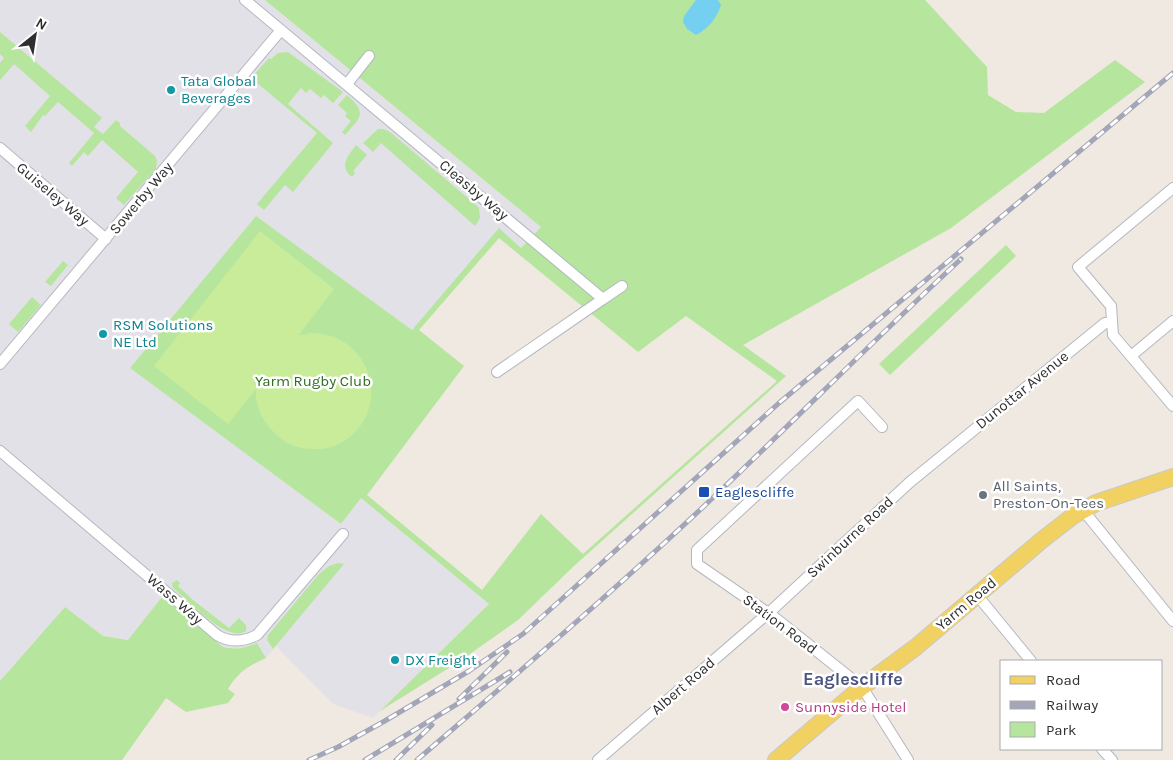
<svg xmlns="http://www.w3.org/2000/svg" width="1173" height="760" viewBox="0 0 1173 760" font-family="Karla,sans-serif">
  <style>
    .industrial { fill: #e3e1e8 }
    .green { fill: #b6e59e; fill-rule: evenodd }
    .pitch { fill: #c9ec9a }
    .water { fill: #75cff0 }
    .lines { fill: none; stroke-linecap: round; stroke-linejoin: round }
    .street-casing { stroke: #b4b7c1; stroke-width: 12 }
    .primary-casing { stroke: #c9c9c9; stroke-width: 18 }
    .street { stroke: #fff; stroke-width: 10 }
    .primary { stroke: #f2d163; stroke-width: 16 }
    .rail-casing { stroke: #a3a6b8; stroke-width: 5 }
    .rail { stroke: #fff; stroke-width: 3; stroke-dasharray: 9; stroke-linecap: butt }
    .culture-dot { fill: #0f9aa8; stroke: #fff; stroke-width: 2 }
    .transit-dot { fill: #1a4fb4; stroke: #fff; stroke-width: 2 }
    .worship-dot { fill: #6b7280; stroke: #fff; stroke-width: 2 }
    .hotel-dot { fill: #d1479c; stroke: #fff; stroke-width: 2 }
    .labels { text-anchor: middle; stroke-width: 5; stroke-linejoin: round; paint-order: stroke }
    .culture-label { font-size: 15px; fill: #0d838f; stroke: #fff; text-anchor: start }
    .street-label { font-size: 15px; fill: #2e2e2e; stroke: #fff }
    .park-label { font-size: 15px; fill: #2c6e1b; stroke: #fff }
    .worship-label { font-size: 15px; fill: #5b616d; stroke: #fff; text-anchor: start }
    .transit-label { font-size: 15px; fill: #164399; stroke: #fff; text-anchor: start }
    .hotel-label { font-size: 15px; fill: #b23c85; stroke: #fff; text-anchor: start }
    .quarter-label { font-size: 18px; font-weight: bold; fill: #4d5680; stroke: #fff }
  </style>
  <rect width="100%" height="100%" fill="#efe9e1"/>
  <!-- industrial -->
  <path class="industrial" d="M0 0H265L541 227 521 248 499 229 412 330 256 216 130 368 341 524 361 498 489 604 373 718 333 704 276 646 266 658 257 643 245 648 233 649 223 647 162 597 129 640 103 636 65 607 0 681Z"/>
  <!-- green -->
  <path class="green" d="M265 0H925L987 67 988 95 1016 112 1044 113 1115 60 1145 82 951 228 743 345 786 376 574 566 518 620 460 661 380 711 489 604 361 498 341 524 130 368 256 216 412 330 499 228 521 248 541 227ZM499 238 638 352 686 316 777 381 583 554 541 514 482 590 367 495 464 366 419 330Z
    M0 32 102 118 94 127 103 134 116 120 120 123V126L155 156 157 161 156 169 124 205 116 198 138 172 102 140 88 156 84 152 72 166 69 163 94 133 58 102 45 116 43 115 31 132 25 126 50 96 14 64 0 80V63L4 58 0 54Z
    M288 52 343 92 333 103 324 95 321 98 310 89 306 93 301 88 288 104 333 143 293 192 285 185 264 210 257 204 317 133 251 78 269 58 271 59 278 53Z
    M347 95C369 114 359 118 345 135L342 132 351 121 345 116 347 113 338 105Z
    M378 129H384L390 132 476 205 479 208 480 218 475 226 381 143 373 152 363 143Z
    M356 145 367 155 353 171 355 173 352 177C338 166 348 156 356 145Z
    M1006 245 1016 256 890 375 879 364Z
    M63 261 68 265 51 286 45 282Z
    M32 297 41 305 18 332 9 324Z
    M338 563 344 564 273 649 267 640 268 635 319 574 329 566Z
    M177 580 180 583 178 586 193 600 229 628 239 618 246 625V631C227 644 188 600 173 588L172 583Z
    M162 597 223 647C236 650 245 648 257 643L266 658C248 666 238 672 228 689L235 694 228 703 186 712 166 698 122 760H0V681L65 607 103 636 128 640Z"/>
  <!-- pitch -->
  <path class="pitch" d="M260 231 334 289 298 336C302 335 308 333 312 333 368 334 392 401 350 437 341 444 330 449 319 449 306 449 293 448 283 440 266 427 255 411 256 389L228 424 154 366Z"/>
  <!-- water -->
  <path class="water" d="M696 0H718L721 5C717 18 708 29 696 35L687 29 683 22 684 16Z"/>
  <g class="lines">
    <!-- street casing -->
    <g class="street-casing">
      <path id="street" d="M245 0 603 299 497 372
        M347 84 369 56
        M0 148 106 239
        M1173 188 1078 267 1111 306 1113 335 1173 406
        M603 299 622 286
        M1131 356 1173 321
        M0 364 281 30
        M882 427 858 401 697 550V564L774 617 862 687 908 760
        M0 451 217 635C230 643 243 642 257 635L343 534
        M1083 510 1173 621
        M977 595 1031 661
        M1102 749 1112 760
        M598 760 773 609 910 482 1105 323H1112"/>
    </g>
    <!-- primary casing -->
    <g class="primary-casing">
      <path id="primary" d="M776 760 862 687 916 647 1042 540 1073 516 1096 503 1173 477"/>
    </g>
    <!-- street -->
    <use href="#street" class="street"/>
    <!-- primary -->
    <use href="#primary" class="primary"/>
    <!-- rail casing -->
    <g class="rail-casing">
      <path id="rail" d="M459 699 507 652
        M309 760 338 747 383 722 469 671 523 634 779 403 1173 73
        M365 760 510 672
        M396 760 432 725
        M417 760C519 672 621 585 719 492 800 415 879 335 961 259"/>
    </g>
    <!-- rail -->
    <use href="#rail" class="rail"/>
  </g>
  <!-- markers -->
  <g class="culture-dot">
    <circle cx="171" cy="90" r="5"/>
    <circle cx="103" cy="334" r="5"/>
    <circle cx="395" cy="660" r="5"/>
  </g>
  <rect class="transit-dot" x="698" y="486" width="12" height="12" rx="2.5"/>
  <circle class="worship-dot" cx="983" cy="495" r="5"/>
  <circle class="hotel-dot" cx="785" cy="707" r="5"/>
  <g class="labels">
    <!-- culture labels -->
    <g class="culture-label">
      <text x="181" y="86">Tata Global<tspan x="181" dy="17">Beverages</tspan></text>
      <text x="113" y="330">RSM Solutions<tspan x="113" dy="17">NE Ltd</tspan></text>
      <text x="405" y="665">DX Freight</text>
    </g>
    <!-- street labels -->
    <g class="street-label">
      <text transform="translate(474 190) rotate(40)" y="5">Cleasby Way</text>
      <text transform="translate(53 194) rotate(40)" y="5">Guiseley Way</text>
      <text transform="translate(141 198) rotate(-50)" y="5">Sowerby Way</text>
      <text transform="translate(1022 390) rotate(-39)" y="5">Dunottar Avenue</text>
      <text transform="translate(850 537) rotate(-43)" y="5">Swinburne Road</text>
      <text transform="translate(175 599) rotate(41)" y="5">Wass Way</text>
      <text transform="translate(966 604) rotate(-40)" y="5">Yarm Road</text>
      <text transform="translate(780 624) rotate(37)" y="5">Station Road</text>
      <text transform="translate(683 686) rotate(-41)" y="5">Albert Road</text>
    </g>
    <!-- park labels -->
    <g class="park-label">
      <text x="313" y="386">Yarm Rugby Club</text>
    </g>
    <!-- worship labels -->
    <g class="worship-label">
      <text x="993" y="491">All Saints,<tspan x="993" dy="17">Preston-On-Tees</tspan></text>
    </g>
    <!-- transit labels -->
    <g class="transit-label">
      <text x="715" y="497">Eaglescliffe</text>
    </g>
    <!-- hotel labels -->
    <g class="hotel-label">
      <text x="795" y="712">Sunnyside Hotel</text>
    </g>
    <!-- quarter labels -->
    <g class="quarter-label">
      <text x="853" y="685">Eaglescliffe</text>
    </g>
  </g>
  <!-- legend -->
  <rect x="1000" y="660" width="162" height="90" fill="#ffffff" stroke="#ababab"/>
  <rect x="1010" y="676" width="25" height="8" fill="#f2d163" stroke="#ababab"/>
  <text x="1046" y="685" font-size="15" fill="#2e2e2e">Road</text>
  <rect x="1010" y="701" width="25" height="8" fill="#a3a6b8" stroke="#ababab"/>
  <text x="1046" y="710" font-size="15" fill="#2e2e2e">Railway</text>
  <rect x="1010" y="722" width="25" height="15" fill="#b6e59e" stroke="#ababab"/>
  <text x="1046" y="735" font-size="15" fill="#2e2e2e">Park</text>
  <!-- north arrow -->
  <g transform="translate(35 35) rotate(30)" stroke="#ffffff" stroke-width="4" paint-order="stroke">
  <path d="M0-4L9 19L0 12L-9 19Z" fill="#2e2e2e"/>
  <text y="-8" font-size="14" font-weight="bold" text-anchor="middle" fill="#2e2e2e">N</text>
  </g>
</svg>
